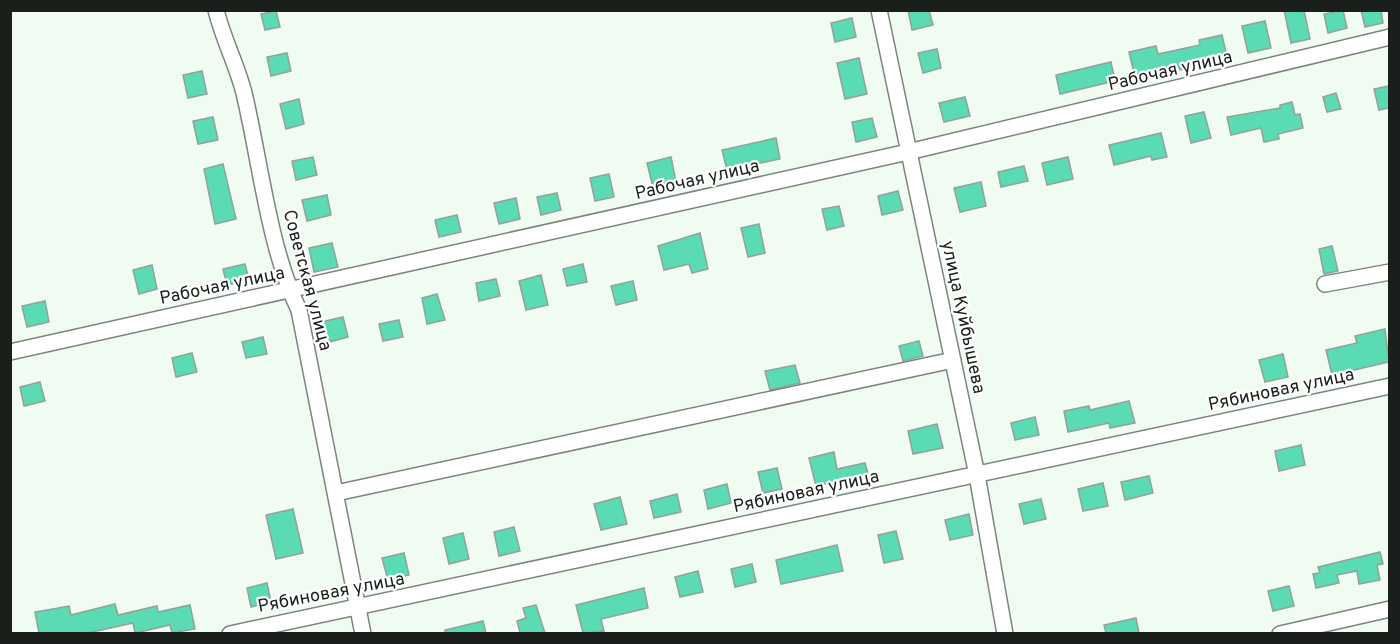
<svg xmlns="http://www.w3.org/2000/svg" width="1400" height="644" viewBox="0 0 1400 644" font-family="Overpass,sans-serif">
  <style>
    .building { fill: #5bdbb4; stroke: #92a19b; stroke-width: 1.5 }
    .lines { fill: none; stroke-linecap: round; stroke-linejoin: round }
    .minor-casing { stroke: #7b857c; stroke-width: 18 }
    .minor { stroke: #fff; stroke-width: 15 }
    .labels { text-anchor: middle; stroke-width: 4.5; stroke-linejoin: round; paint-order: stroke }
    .street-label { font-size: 18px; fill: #1a1f1b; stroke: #fff }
  </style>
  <rect width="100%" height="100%" fill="#f0fcf2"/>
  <!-- building -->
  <path class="building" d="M908 10H929L933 25 912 30Z
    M1284 10H1304L1310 39 1291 43Z
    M1343 10 1347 28 1328 33 1324 14Z
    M1361 10H1381L1383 23 1365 27Z
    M276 11 280 27 265 30 261 14Z
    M852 18 856 37 835 42 831 23Z
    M1265 21 1271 48 1248 53 1242 26Z
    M1222 35 1228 61 1180 70 1179 67 1135 77 1129 52 1156 46 1158 54 1200 45 1199 40Z
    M937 49 941 68 923 73 918 53Z
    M287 53 291 71 271 76 267 57Z
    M859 58 867 94 845 99 837 63Z
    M1111 62 1115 81 1060 94 1056 75Z
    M202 71 207 94 188 98 183 75Z
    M1389 86V108L1379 110 1374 89Z
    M1336 93 1341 109 1327 112 1323 97Z
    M965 97 970 116 944 122 939 103Z
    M299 99 304 124 286 129 280 104Z
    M1292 102 1295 115 1300 114 1303 128 1278 134 1279 139 1264 142 1261 128 1231 135 1227 117 1280 108V105Z
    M1204 112 1211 138 1191 143 1185 116Z
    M213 117 218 140 198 144 193 121Z
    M872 118 877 137 856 142 852 122Z
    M1161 133 1167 157 1152 160 1151 156 1114 165 1109 145Z
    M776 138 780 159 727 170 722 150Z
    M313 157 317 175 296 180 292 161Z
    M671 157 676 182 653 187 647 163Z
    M1068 157 1073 179 1047 185 1042 163Z
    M223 164 236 219 215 224 204 169Z
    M1024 166 1028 181 1001 187 998 172Z
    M609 174 614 197 595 201 590 178Z
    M981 182 986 206 960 212 954 188Z
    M898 191 903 210 882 215 878 196Z
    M557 193 561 210 541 215 537 197Z
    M327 195 331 215 307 221 302 200Z
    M516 198 520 219 499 224 494 203Z
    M839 206 844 226 827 230 822 209Z
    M457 215 461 232 439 237 435 220Z
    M759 224 765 253 748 257 741 228Z
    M700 233 708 269 692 273 689 264 664 270 658 246Z
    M332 243 338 267 314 272 309 248Z
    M1332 246 1338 271 1324 274 1319 249Z
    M245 264 249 280 227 285 223 269Z
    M583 264 587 282 567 286 563 269Z
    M152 265 157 289 139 294 133 270Z
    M541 275 548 305 526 310 519 281Z
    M496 279 500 296 479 301 476 283Z
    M633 281 637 300 616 305 611 286Z
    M437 294 445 320 427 324 422 298Z
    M45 301 49 322 27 327 22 306Z
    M343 317 348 337 326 343 321 322Z
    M399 320 403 337 383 341 379 324Z
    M1385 329 1389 362 1332 375 1326 350 1357 343 1355 336Z
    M263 337 267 354 246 358 242 342Z
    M919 341 923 356 903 361 899 346Z
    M192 353 197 372 176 377 172 358Z
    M1283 354 1288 377 1265 382 1259 360Z
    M795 365 800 383 770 390 765 371Z
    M40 382 45 401 24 406 20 387Z
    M1129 401 1135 423 1110 428 1109 423 1068 432 1064 411 1089 406 1090 410Z
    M1035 417 1039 435 1015 440 1011 423Z
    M937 424 943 448 913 454 908 431Z
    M1301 445 1305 465 1279 471 1275 451Z
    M834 452 837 469 865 463 870 481 851 485 850 478 816 486 809 458Z
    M777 468 782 489 763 493 758 472Z
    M1149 476 1153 493 1125 500 1121 482Z
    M1103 483 1108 506 1083 511 1078 489Z
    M727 484 731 503 708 509 704 490Z
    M677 494 681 512 654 518 650 501Z
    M620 497 627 524 601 530 594 504Z
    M1041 499 1046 519 1024 524 1019 504Z
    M293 509 303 553 276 559 266 515Z
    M969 514 973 535 950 540 945 520Z
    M514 527 520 551 499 556 494 532Z
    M896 531 903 559 884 563 878 535Z
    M463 533 469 559 449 564 443 538Z
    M837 545 843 571 781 584 776 560Z
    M1380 552 1383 564 1377 565 1380 580 1359 584 1357 571 1337 575 1339 583 1316 588 1313 574 1320 573 1318 567Z
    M404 553 409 575 388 580 382 558Z
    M752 564 756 582 735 587 731 569Z
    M698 571 703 592 680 597 675 577Z
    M267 583 271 602 251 607 247 588Z
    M1289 586 1294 606 1273 611 1268 591Z
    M644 588 648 608 601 619 604 631 583 633 576 605Z
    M115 604 118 615 157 606 158 612 190 605 195 629 172 633 170 625 135 633 133 623 88 633H39L35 612 69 606 71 615Z
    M536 605 545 633H520L517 621 526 618 523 608Z
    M1136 618 1139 633H1106L1104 625Z
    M483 621 486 633H445V630Z"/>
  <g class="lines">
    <!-- minor casing -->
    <g class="minor-casing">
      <path id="minor" d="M216 10C223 39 237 65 244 93 260 160 269 249 299 310L363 634
        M879 10 977 475 1005 634
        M1325 284 1390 272
        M10 352 908 152 1390 37
        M336 493 953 360
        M230 634 1390 386
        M1280 634 1390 609"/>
    </g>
    <!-- minor -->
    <use href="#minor" class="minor"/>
  </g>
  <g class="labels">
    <!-- street labels -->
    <g class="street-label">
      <text transform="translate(1170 70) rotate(-13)" y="6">Рабочая улица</text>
      <text transform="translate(697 179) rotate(-13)" y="6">Рабочая улица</text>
      <text transform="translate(308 280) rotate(75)" y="6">Советская улица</text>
      <text transform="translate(222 285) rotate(-12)" y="6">Рабочая улица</text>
      <text transform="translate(964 317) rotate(78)" y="6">улица Куйбышева</text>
      <text transform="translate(1281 389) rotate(-12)" y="6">Рябиновая улица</text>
      <text transform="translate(806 491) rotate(-12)" y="6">Рябиновая улица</text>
      <text transform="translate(331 592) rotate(-11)" y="6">Рябиновая улица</text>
    </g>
  </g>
  <!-- border -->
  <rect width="1400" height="644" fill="none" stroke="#1a1f1b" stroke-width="24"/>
</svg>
